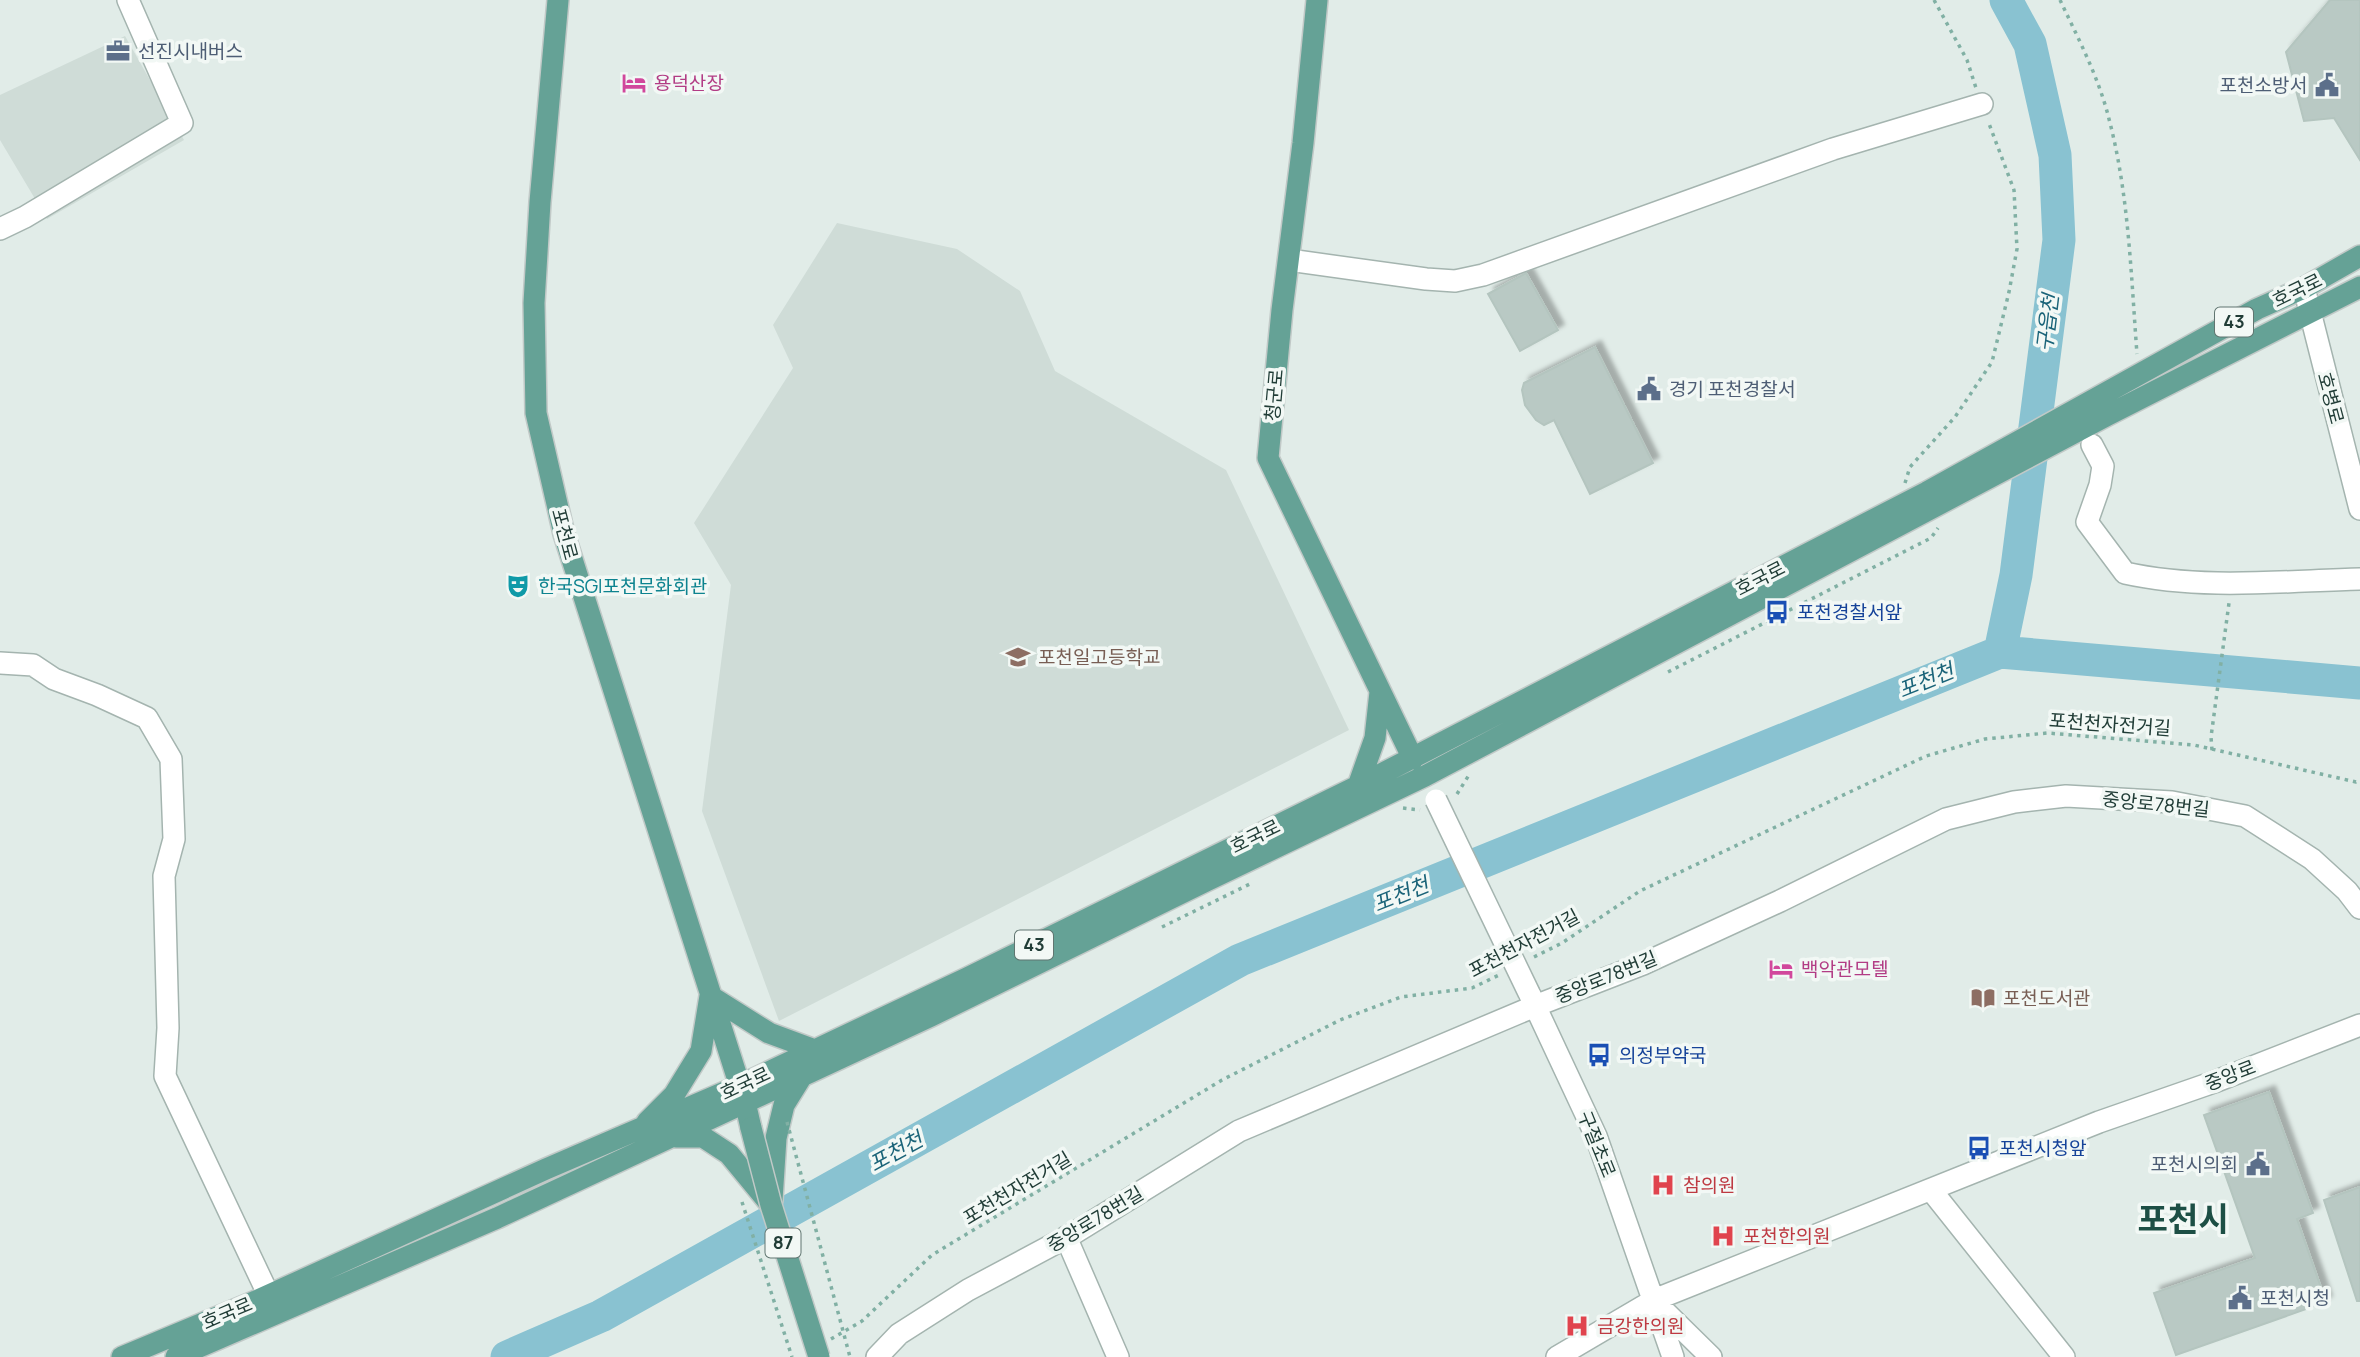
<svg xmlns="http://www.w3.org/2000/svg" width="2360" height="1357" viewBox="0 0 2360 1357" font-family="Manrope,'Noto Sans KR',sans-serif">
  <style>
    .built { fill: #cfdcd7 }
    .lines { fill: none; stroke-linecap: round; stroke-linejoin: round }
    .river { stroke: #89c2d1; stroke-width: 33 }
    .building { fill: #b9c9c4; stroke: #b4c5bf; stroke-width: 2; filter: url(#shadow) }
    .minor-casing { stroke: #a4b4af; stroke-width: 24 }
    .major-casing { stroke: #c1c9c7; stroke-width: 24 }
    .path { stroke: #81b0a4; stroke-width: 3.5; stroke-dasharray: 3.5 5; stroke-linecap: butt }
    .minor { stroke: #fff; stroke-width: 21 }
    .major { stroke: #65a296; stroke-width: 21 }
    .minor-bridge-casing { stroke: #a4b4af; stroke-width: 24; stroke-linecap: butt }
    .major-bridge-casing { stroke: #c1c9c7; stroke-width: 24; stroke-linecap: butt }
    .path-bridge { stroke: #81b0a4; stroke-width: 3.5; stroke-dasharray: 3.5 5; stroke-linecap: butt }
    .minor-bridge { stroke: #fff; stroke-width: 21 }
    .major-bridge { stroke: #65a296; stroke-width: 21 }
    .labels { text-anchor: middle; stroke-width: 7; stroke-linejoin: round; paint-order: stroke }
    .shield { fill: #f2f8f5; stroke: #607570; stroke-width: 2 }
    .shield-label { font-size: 18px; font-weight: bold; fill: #213d37 }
    .service-label { font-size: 19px; fill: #4e5e75; stroke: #f2f8f5; text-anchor: start }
    .hotel-label { font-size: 19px; fill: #b23c85; stroke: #f2f8f5; text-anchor: start }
    .street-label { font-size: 19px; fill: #213d37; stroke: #f2f8f5 }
    .culture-label { font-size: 19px; fill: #0d838f; stroke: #f2f8f5; text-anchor: start }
    .transit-label { font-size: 19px; fill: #164399; stroke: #f2f8f5; text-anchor: start }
    .education-label { font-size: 19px; fill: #785e54; stroke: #f2f8f5; text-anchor: start }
    .health-label { font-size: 19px; fill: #be3a42; stroke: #f2f8f5; text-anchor: start }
    .water-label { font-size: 21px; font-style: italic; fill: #1b6479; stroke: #f2f8f5 }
    .town-label { font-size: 33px; font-weight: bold; fill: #1d4f45; stroke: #f2f8f5 }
  </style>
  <defs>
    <filter id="shadow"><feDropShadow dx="6" dy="-6" stdDeviation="2" flood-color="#0004"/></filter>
  </defs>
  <rect width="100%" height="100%" fill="#e1ece8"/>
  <!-- built -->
  <path class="built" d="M125 36 184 140 47 219 0 140V95Z
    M837 223 957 249 1020 291 1055 371 1226 470 1349 730 779 1021 702 811 731 585 694 523 793 368 773 325Z"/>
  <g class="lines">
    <!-- river -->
    <path class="river" d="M2000 652 2016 575 2059 240 2055 155 2030 44 2006 0
      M507 1357 601 1316 1240 960 2000 652 2360 683"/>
  </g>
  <!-- building -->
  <path class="building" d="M2330 0H2360V160L2334 118 2304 121 2286 52Z
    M1526 273 1558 330 1520 351 1488 294Z
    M1595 347 1653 463 1590 494 1554 420 1544 425 1536 420 1525 405 1522 390 1524 383Z
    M2269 1092 2313 1213 2297 1219 2326 1302 2176 1355 2154 1293 2255 1258 2204 1115Z
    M2360 1187V1301H2357L2324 1200Z"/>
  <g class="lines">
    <!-- minor casing -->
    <g class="minor-casing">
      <path id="minor" d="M0 229 25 217 182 123 128 0
        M1289 260 1426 279 1455 281 1483 275 1833 149 1982 104
        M2304 288 2360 509
        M2092 445 2103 466 2100 485 2087 522 2125 573C2201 590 2283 581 2360 579
        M0 663 33 665 54 679 97 695 147 718 171 759 174 839 164 876 168 1028 165 1076 269 1296
        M1530 995 1596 1136 1673 1357
        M1931 1190 2064 1357
        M1066 1237 1118 1357
        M1657 1304 1711 1357
        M877 1357 899 1334 968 1290 1071 1235 1239 1131 1535 1006 1643 964 1780 901 1946 819 2014 802 2066 796 2172 802 2245 816 2312 859 2347 891 2360 908
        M1557 1357 1654 1300 2099 1122 2214 1082 2360 1025"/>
    </g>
    <!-- major casing -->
    <g class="major-casing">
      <path id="major" d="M558 0 540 202 534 303 536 413 564 534 745 1102 751 1128
        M1317 0 1303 143 1282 310 1268 458 1413 759
        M1358 786 1375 738 1380 692
        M647 1122 674 1095 701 1051 710 996 769 1033 815 1050
        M676 1137H703L729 1154 771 1205
        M772 1200 776 1138 784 1105 802 1076
        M122 1357 256 1301 546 1169 739 1086 967 978 1358 786 1927 492 2257 309 2304 288 2360 256
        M176 1357 497 1218 931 1016 1206 881 1425 776 2108 415 2360 287"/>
    </g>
    <!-- path -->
    <path class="path" d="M1934 0 1967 60 1976 88
      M2060 0C2078 38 2099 78 2109 119 2129 195 2131 276 2137 354
      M1905 483 1910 467 1955 417 1992 362 2009 292 2017 249 2014 190 1988 121
      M1668 672 1931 538 1938 528
      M2212 750 2211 737 2229 603
      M1457 794 1469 775
      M1403 808 1420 810
      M1162 927 1252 883
      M1534 957 1562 943 1640 891 1926 756 1985 739 2047 733 2194 745 2356 782 2360 781
      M742 1202 792 1357
      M831 1339 862 1321 932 1255 1222 1080 1340 1020 1401 997 1472 988 1499 975"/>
    <!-- minor -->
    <use href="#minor" class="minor"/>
    <!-- major -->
    <use href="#major" class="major"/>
    <!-- minor-bridge casing -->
    <g class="minor-bridge-casing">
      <path id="minor-bridge" d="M1436 800 1529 993"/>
    </g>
    <!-- major-bridge casing -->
    <g class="major-bridge-casing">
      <path id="major-bridge" d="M751 1128 771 1205 819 1357"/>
    </g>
    <!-- path-bridge -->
    <path class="path-bridge" d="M787 1122 850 1357"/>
    <!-- minor-bridge -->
    <use href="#minor-bridge" class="minor-bridge"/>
    <!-- major-bridge -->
    <use href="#major-bridge" class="major-bridge"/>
  </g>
  <!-- icons -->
  <defs>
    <g id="office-bare" transform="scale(1.89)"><path d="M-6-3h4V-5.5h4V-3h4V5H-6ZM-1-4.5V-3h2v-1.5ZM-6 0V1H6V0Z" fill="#5c6f8a" stroke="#f2f8f5" stroke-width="2.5" paint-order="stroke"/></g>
    <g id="hotel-bare" transform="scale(1.89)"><path d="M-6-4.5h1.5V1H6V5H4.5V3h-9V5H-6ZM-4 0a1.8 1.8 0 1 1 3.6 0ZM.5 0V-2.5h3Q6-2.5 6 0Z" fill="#d1479c" stroke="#f2f8f5" stroke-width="2.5" paint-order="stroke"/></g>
    <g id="civic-bare" transform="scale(1.89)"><path d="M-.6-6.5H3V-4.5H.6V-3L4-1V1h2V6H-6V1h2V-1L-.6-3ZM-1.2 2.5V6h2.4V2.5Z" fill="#5c6f8a" stroke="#f2f8f5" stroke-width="2.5" paint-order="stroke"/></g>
    <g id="theatre-bare" transform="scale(1.89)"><path d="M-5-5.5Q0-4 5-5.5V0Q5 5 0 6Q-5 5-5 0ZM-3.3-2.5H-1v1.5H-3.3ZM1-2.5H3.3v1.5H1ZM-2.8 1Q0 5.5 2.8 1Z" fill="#0f9aa8" stroke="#f2f8f5" stroke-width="2.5" paint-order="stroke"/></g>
    <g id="bus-bare" transform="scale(1.89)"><path d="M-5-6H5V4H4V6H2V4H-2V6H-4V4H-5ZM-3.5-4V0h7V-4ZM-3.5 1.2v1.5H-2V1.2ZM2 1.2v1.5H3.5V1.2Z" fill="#1a4fb4" stroke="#f2f8f5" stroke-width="2.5" paint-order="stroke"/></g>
    <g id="school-bare" transform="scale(1.89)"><path d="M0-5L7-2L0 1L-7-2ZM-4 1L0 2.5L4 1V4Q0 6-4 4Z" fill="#8d6e63" stroke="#f2f8f5" stroke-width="2.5" paint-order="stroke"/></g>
    <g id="library-bare" transform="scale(1.89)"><path d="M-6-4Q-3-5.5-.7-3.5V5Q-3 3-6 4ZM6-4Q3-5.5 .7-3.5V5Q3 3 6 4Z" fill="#8d6e63" stroke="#f2f8f5" stroke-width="2.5" paint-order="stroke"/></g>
    <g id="hospital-bare" transform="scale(1.89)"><path d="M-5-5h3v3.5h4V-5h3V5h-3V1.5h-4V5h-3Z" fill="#e0444e" stroke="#f2f8f5" stroke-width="2.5" paint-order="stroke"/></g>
  </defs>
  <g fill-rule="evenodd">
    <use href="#office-bare" x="118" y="51"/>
    <use href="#hotel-bare" x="634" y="83"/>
    <use href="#civic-bare" x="2327" y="85"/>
    <use href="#civic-bare" x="1649" y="389"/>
    <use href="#theatre-bare" x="518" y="586"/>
    <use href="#bus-bare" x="1777" y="612"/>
    <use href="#school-bare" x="1018" y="657"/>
    <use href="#hotel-bare" x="1781" y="969"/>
    <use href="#library-bare" x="1983" y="998"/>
    <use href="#bus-bare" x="1599" y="1055"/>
    <use href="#bus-bare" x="1979" y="1148"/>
    <use href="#civic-bare" x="2258" y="1164"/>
    <use href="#hospital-bare" x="1663" y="1185"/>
    <use href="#hospital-bare" x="1723" y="1236"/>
    <use href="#civic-bare" x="2240" y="1298"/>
    <use href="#hospital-bare" x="1577" y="1326"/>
  </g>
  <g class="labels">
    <!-- shield labels -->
    <g class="shield">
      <rect x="2215" y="307.5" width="38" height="29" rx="5"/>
      <rect x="1015" y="930.5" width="38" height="29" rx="5"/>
      <rect x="765.5" y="1228.5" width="35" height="29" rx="5"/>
    </g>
    <g class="shield-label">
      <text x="2234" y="328">43</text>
      <text x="1034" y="951">43</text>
      <text x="783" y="1249">87</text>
    </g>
    <!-- service labels -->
    <g class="service-label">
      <text x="138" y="58">선진시내버스</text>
      <text x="2307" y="92" text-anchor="end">포천소방서</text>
      <text x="1669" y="396">경기 포천경찰서</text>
      <text x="2238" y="1171" text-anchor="end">포천시의회</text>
      <text x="2260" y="1305">포천시청</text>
    </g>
    <!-- hotel labels -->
    <g class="hotel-label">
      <text x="654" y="90">용덕산장</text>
      <text x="1801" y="976">백악관모텔</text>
    </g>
    <!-- street labels -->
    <g class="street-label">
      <text transform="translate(2297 290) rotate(-26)" y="7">호국로</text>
      <text transform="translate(1274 395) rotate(-85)" y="7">청군로</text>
      <text transform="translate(2331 398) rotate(75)" y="7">호병로</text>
      <text transform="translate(565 534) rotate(75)" y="7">포천로</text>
      <text transform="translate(1760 578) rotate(-27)" y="7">호국로</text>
      <text transform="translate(2110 724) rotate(4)" y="7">포천천자전거길</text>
      <text transform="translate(2156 804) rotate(6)" y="7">중앙로78번길</text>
      <text transform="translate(1255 836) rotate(-26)" y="7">호국로</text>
      <text transform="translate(1524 943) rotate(-28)" y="7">포천천자전거길</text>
      <text transform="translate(1606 977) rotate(-22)" y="7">중앙로78번길</text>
      <text transform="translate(2230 1075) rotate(-21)" y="7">중앙로</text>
      <text transform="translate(745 1083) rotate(-25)" y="7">호국로</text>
      <text transform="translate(1597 1144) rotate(68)" y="7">구절초로</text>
      <text transform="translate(1017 1188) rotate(-31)" y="7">포천천자전거길</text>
      <text transform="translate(1095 1219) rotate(-31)" y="7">중앙로78번길</text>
      <text transform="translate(227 1313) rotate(-23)" y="7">호국로</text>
    </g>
    <!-- culture labels -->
    <g class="culture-label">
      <text x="538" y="593">한국SGI포천문화회관</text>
    </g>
    <!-- transit labels -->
    <g class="transit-label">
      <text x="1797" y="619">포천경찰서앞</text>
      <text x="1619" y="1062">의정부약국</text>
      <text x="1999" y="1155">포천시청앞</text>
    </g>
    <!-- education labels -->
    <g class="education-label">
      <text x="1038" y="664">포천일고등학교</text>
      <text x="2003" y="1005">포천도서관</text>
    </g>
    <!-- health labels -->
    <g class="health-label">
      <text x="1683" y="1192">참의원</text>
      <text x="1743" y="1243">포천한의원</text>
      <text x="1597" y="1333">금강한의원</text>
    </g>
    <!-- water labels -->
    <g class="water-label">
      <text transform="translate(2048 323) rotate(-83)" y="7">구읍천</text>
      <text transform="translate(1926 681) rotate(-22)" y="7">포천천</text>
      <text transform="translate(1401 895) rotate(-22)" y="7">포천천</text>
      <text transform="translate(896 1152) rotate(-29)" y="7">포천천</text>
    </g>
    <!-- town labels -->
    <g class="town-label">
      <text x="2183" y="1231">포천시</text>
    </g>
  </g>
</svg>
